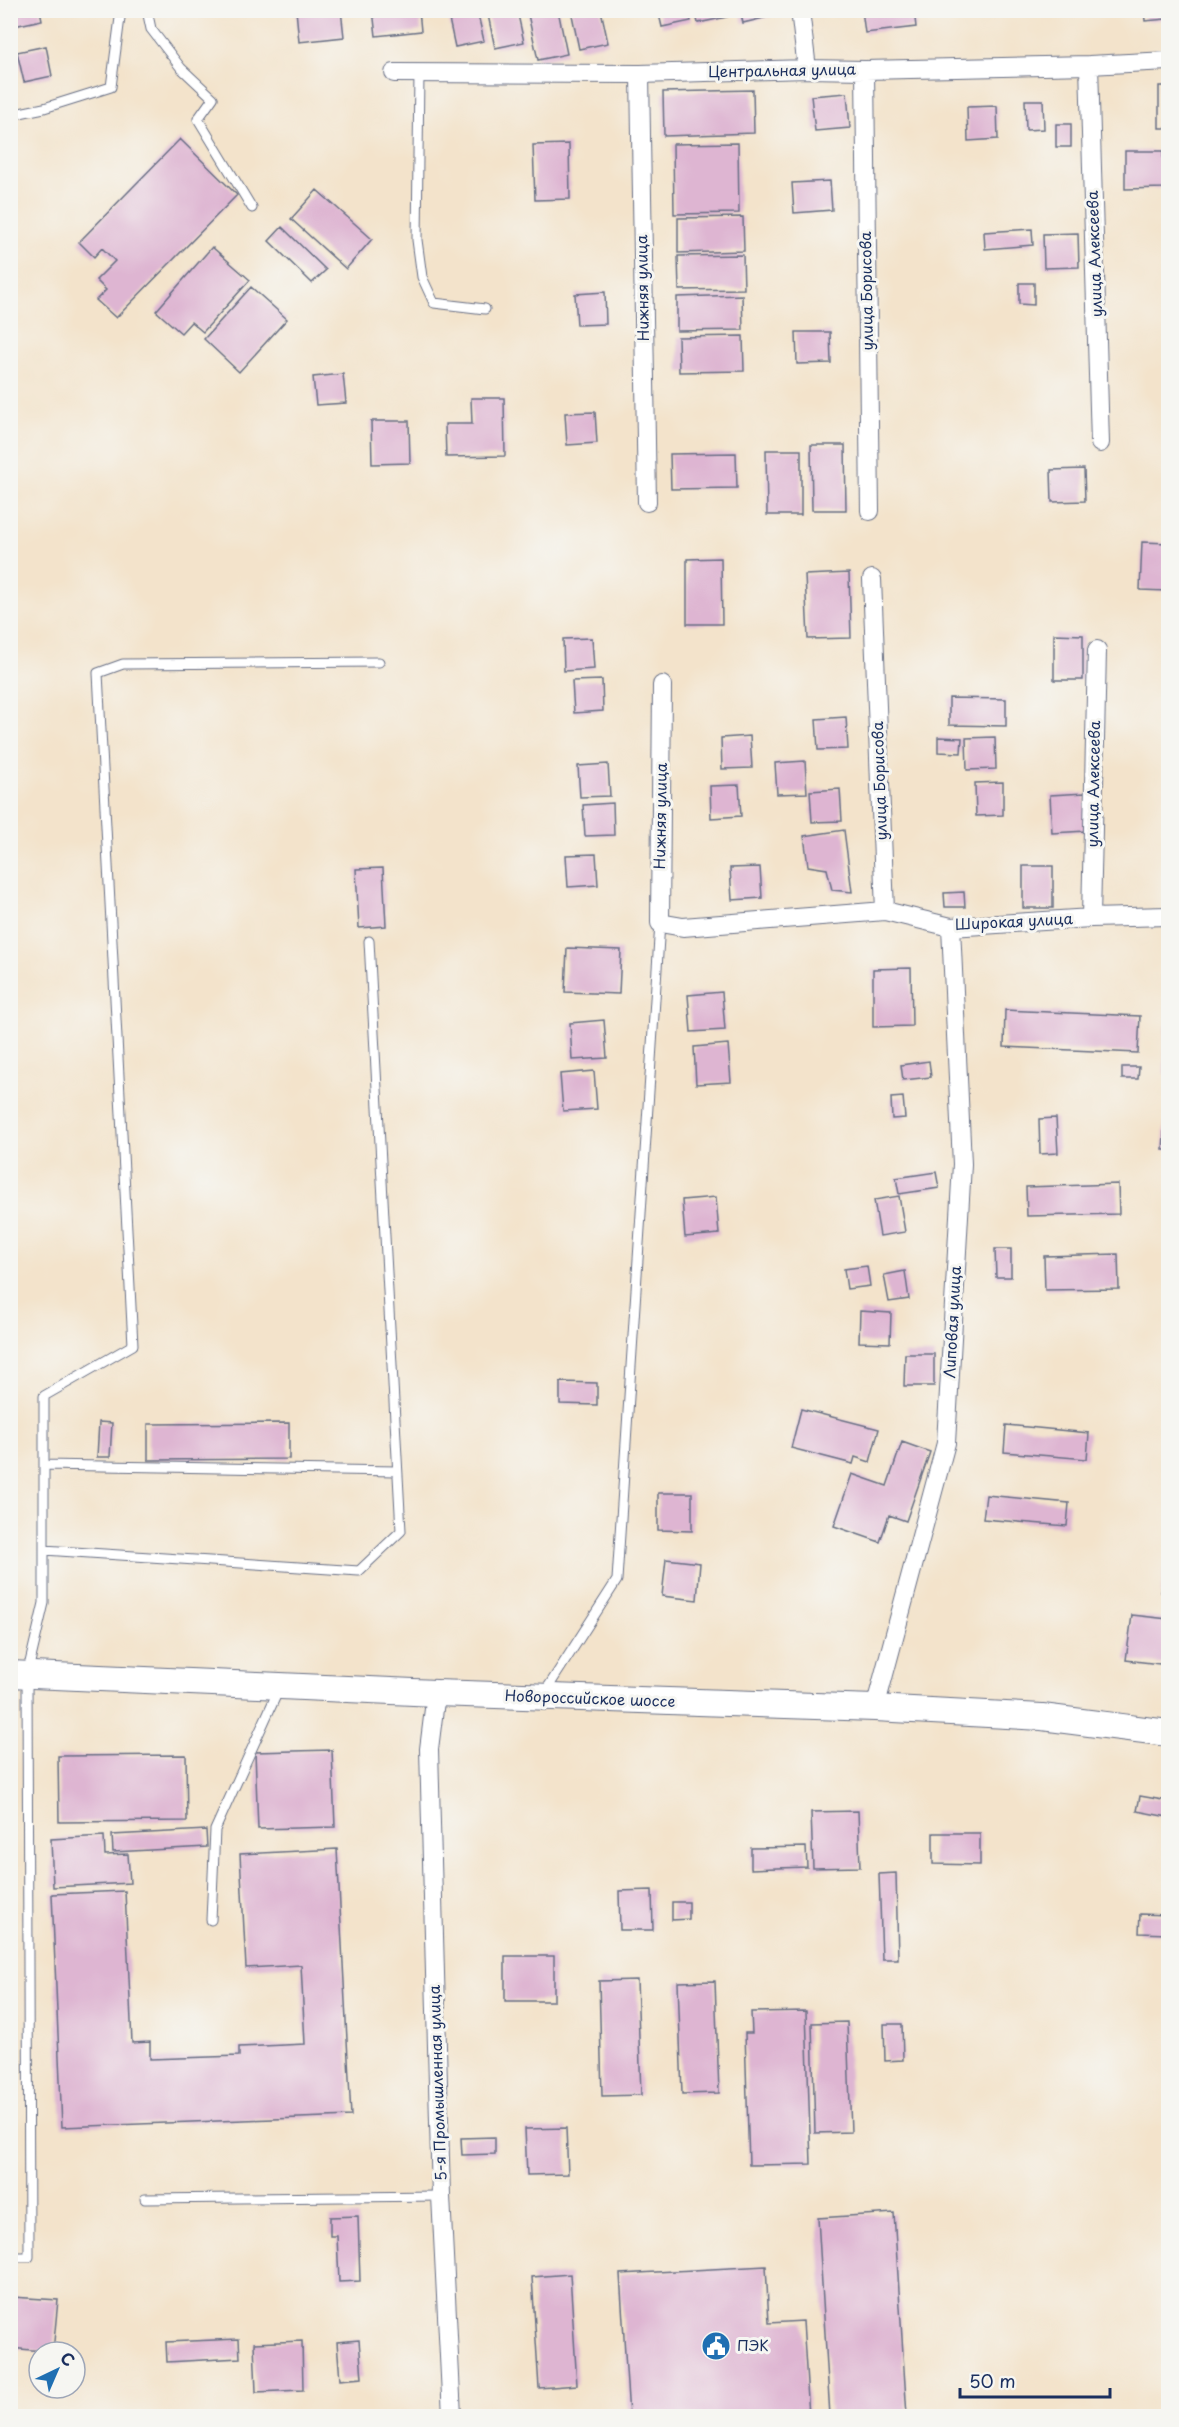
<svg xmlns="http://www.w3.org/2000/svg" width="1179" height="2427" viewBox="0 0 1179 2427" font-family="'Playpen Sans',sans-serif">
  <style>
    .building { fill: #deb5d2 }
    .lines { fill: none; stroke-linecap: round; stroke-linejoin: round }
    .service-casing { stroke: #676e84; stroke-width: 11 }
    .minor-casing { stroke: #676e84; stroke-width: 20 }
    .secondary-casing { stroke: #676e84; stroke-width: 28 }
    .service { stroke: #fff; stroke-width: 9 }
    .minor { stroke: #fff; stroke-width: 18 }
    .secondary { stroke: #fff; stroke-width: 26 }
    .labels { text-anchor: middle; stroke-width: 6; stroke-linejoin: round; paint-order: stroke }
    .street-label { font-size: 15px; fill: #1b2f5e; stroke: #f6f6f2 }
    .poi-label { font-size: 15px; fill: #1b2f5e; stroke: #f6f6f2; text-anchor: start }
  </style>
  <rect width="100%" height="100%" fill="#f6f6f2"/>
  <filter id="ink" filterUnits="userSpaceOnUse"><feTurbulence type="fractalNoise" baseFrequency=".0167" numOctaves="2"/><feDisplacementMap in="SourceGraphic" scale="12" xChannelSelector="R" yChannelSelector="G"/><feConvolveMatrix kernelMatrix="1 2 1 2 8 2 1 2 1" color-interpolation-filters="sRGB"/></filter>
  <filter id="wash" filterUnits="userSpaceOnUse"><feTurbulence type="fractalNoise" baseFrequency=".008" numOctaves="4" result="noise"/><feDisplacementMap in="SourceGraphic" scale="24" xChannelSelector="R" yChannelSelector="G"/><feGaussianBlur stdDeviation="1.35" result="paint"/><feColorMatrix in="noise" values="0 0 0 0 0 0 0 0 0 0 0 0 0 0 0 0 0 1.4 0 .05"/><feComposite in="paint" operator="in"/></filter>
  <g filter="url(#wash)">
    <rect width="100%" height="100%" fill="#f3e3cb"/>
    <g id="blocks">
      <!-- building -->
      <path class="building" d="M11 10H40L42 20 14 26Z
        M296 10H341L344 37 299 42Z
        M373 10H419L421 31 376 36Z
        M447 10H477L484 41 455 47Z
        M487 10H517L524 42 495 48Z
        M527 10H558L567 54 538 60Z
        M571 10H601L608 43 579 49Z
        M658 10H689L691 21 662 27Z
        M695 10H725L727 17 698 23Z
        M740 10H770L772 16 743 23Z
        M862 10H914L916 27 865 33Z
        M1046 10H1081V13L1047 15Z
        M1144 10H1165L1166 19 1145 21Z
        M46 46 52 76 24 82 17 52Z
        M1159 86H1168V128H1159Z
        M753 90 754 133 664 136 663 92Z
        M847 93 850 128 815 131 811 96Z
        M1025 100H1043L1044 129 1026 130Z
        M997 106 998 139 968 141 967 107Z
        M1056 124H1071V147H1056Z
        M180 139 237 195 116 318 96 300 106 290 96 280 115 261 102 248 94 257 79 242Z
        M738 143 739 213 674 214 673 144Z
        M569 144 570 199 535 200 533 145Z
        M1125 151H1163L1164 188 1125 189Z
        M830 181 832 210 794 213 792 183Z
        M317 190 372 239 346 269 291 219Z
        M743 217 744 251 678 253V218Z
        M282 227 326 270 312 283 269 241Z
        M1032 229 1033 245 985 249 984 232Z
        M1078 233 1079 267 1044 268 1043 234Z
        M212 247 250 280 203 332 191 322 181 333 156 311Z
        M743 255 744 289 679 290 678 256Z
        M1019 283H1034V305L1019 304Z
        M251 287 287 319 239 372 204 339Z
        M605 292 606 324 577 325 575 294Z
        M742 295 743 330 677 331V297Z
        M796 332H830L831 363 797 364Z
        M743 336 744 371 679 372 678 337Z
        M343 374 346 403 316 405 313 377Z
        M471 398H504L505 456 446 457 445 424H472Z
        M595 412 597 443 567 445 565 413Z
        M371 421H409L410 463 372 464Z
        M811 445H845L846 510H812Z
        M766 450H801V515H767Z
        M736 453 737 488 671 489 670 454Z
        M1084 469 1085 501 1052 502 1051 470Z
        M1142 542 1168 543V591L1140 590Z
        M721 558 722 624H687V559Z
        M849 573 851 638 808 639 805 575Z
        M1054 634 1083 635V680H1054Z
        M592 638 594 669 564 671 563 639Z
        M602 680 603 711 574 713 572 681Z
        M949 698 1006 699V726L949 725Z
        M846 717 848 749 818 750 816 719Z
        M750 736 752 768 722 769 721 738Z
        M938 737 962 738 961 753 938 752Z
        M995 737 996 769 967 770 966 738Z
        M805 761 807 793 777 794 775 763Z
        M608 764 610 796 580 797 578 766Z
        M1003 782V815L976 816 975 783Z
        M739 785 741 816 711 818 710 786Z
        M840 789 842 821 812 822 810 791Z
        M1085 793 1086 831 1052 833 1050 795Z
        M613 803 614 835 585 836 583 805Z
        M844 830 852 892 832 890 827 869 808 866 804 836Z
        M596 854 598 885 568 887 566 855Z
        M1023 866H1053V908H1023Z
        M760 867 762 898 732 900 730 868Z
        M383 868 386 926 359 928 356 869Z
        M964 892 965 907H945L944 893Z
        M567 948 621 950 619 994 565 992Z
        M911 968 912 1026 873 1027V969Z
        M722 992 725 1030 691 1032 688 995Z
        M1005 1010 1140 1016 1138 1053 1004 1047Z
        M604 1020 607 1058 572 1060 570 1023Z
        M1165 1025H1168V1074H1164Z
        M728 1044 731 1082 696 1084 694 1047Z
        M929 1061 931 1077 903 1080 901 1065Z
        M1122 1067H1139L1138 1079H1122Z
        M594 1071 597 1109 563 1111 560 1074Z
        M1167 1087H1168V1150H1163Z
        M903 1097 905 1118 892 1119 891 1098Z
        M1056 1118 1058 1153 1040 1154 1039 1119Z
        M936 1172 939 1188 899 1194 896 1178Z
        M1118 1184 1119 1214 1027 1216 1026 1187Z
        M899 1196 905 1232 880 1236 874 1200Z
        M716 1197 719 1234 685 1237 682 1200Z
        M995 1249H1011V1277H996Z
        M1118 1254 1119 1289 1045 1290 1044 1256Z
        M867 1266 870 1286 847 1289 844 1269Z
        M905 1271 909 1299 889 1302 884 1275Z
        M860 1311 891 1313 890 1343 859 1342Z
        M905 1354H934V1386H904Z
        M560 1382 597 1383V1405L560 1404Z
        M801 1409 879 1429 870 1462 855 1457 853 1464 791 1448Z
        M99 1422 112 1423 110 1457H97Z
        M289 1423V1459L148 1460V1424Z
        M1006 1425 1089 1433 1087 1459 1004 1452Z
        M902 1442 930 1452 906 1521 889 1515 880 1542 834 1526 852 1474 887 1486Z
        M658 1493H692V1531L658 1530Z
        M986 1495 1069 1503 1067 1526 983 1519Z
        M666 1559 700 1563 697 1600 662 1596Z
        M1164 1568 1168 1569V1594L1161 1593Z
        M1132 1615 1168 1619V1665L1126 1660Z
        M332 1750 335 1827 258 1829 255 1752Z
        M186 1755 187 1821 59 1822 58 1756Z
        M1140 1796 1168 1801V1817L1137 1811Z
        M858 1811 860 1867 813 1868 811 1812Z
        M206 1830 207 1847 113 1852 112 1835Z
        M933 1833H980V1865L933 1864Z
        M104 1836 105 1855 128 1854 130 1883 53 1887 51 1839Z
        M806 1847 807 1867 751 1869V1848Z
        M337 1849 351 2116 62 2127 52 1894 125 1891 132 2043 150 2042V2059L239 2056V2047L305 2044 301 1965 246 1968 240 1854Z
        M896 1873 898 1959H882L879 1874Z
        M652 1890 653 1930H620L619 1891Z
        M672 1902H689V1919L672 1920Z
        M1140 1914 1168 1915V1934L1139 1933Z
        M505 1956H554V2001H505Z
        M637 1980 641 2095 602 2096 599 1981Z
        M715 1981 719 2093 682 2094 678 1982Z
        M806 2011 811 2164 749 2165 745 2033H752L751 2012Z
        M847 2022 851 2132 815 2133 812 2023Z
        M884 2024H902L903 2060 885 2061Z
        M566 2128 568 2174 527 2175 525 2129Z
        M495 2137V2154L462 2155 461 2138Z
        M894 2213 907 2416H830L818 2218Z
        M358 2216 360 2281 339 2282 337 2236H330V2217Z
        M766 2266 769 2323 803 2321 809 2416H629L620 2274Z
        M570 2274 577 2385 539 2388 532 2277Z
        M12 2297 58 2300 53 2352 10 2348Z
        M239 2339 240 2358 167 2362 166 2342Z
        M359 2340 362 2378 340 2380 337 2342Z
        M302 2341 303 2390 256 2392 254 2343Z"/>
    </g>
  </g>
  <g filter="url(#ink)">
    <use href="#blocks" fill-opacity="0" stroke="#676e84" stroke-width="1.5"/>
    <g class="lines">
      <!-- service casing -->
      <g class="service-casing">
        <path id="service" d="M147 10 151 29 181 68 213 98 198 119 252 208
          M419 73 417 240 422 277 434 303 485 309
          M10 115 44 108 111 87 121 10
          M44 1465 397 1471
          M44 1550 359 1571 401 1531 369 941
          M545 1692 617 1580 660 923
          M211 1920 215 1830 279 1689
          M145 2199 441 2196
          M10 2257H29L27 1675 44 1603V1396L133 1345 98 673 123 664 379 662"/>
      </g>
      <!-- minor casing -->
      <g class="minor-casing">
        <path id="minor" d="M800 10 807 69
          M1089 65 1100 443
          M865 70 870 511
          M394 73 640 74 807 69 865 70 1089 65 1168 61
          M640 74 647 502
          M872 579 885 911
          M662 685 660 923 683 927 885 911 951 927 1091 918 1168 916
          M1091 918 1097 650
          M436 1693 429 1749 441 2196 452 2416
          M875 1708 946 1443 962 1164 951 927"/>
      </g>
      <!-- secondary casing -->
      <g class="secondary-casing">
        <path id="secondary" d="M10 1674 436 1693 875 1708 1042 1717 1168 1733"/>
      </g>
      <!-- service -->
      <use href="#service" class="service"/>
      <!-- minor -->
      <use href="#minor" class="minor"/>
      <!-- secondary -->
      <use href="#secondary" class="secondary"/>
    </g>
  </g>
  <!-- icons -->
  <defs>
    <g id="civic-disc" transform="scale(1.5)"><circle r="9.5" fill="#1f6fb2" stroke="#f6f6f2"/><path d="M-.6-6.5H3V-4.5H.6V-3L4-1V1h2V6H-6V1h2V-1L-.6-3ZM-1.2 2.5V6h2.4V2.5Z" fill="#fff"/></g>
  </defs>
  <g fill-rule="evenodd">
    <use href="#civic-disc" x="716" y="2346"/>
  </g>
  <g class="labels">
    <!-- street labels -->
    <g class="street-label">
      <text transform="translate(782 71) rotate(-1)" y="5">Центральная улица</text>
      <text transform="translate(1095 254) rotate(-92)" y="5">улица Алексеева</text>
      <text transform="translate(643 288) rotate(-91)" y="5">Нижняя улица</text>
      <text transform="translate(867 291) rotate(-91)" y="5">улица Борисова</text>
      <text transform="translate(880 781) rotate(-92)" y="5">улица Борисова</text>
      <text transform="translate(1094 784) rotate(-89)" y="5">улица Алексеева</text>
      <text transform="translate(661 816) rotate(-89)" y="5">Нижняя улица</text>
      <text transform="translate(1014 922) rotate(-3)" y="5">Широкая улица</text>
      <text transform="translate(953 1322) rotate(-87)" y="5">Липовая улица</text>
      <text transform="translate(590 1699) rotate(2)" y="5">Новороссийское шоссе</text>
      <text transform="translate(438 2083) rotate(-92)" y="5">5-я Промышленная улица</text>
    </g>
    <!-- poi labels -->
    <g class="poi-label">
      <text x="737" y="2351">ПЭК</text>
    </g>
  </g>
  <!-- margin -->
  <rect width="1179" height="2427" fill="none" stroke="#f6f6f2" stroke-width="36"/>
  <!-- north arrow -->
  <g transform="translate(57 2370) rotate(44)"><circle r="28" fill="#f6f6f2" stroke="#9ea6b7" stroke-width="1.5"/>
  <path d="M0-4.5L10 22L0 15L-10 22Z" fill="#1f6fb2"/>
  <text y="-9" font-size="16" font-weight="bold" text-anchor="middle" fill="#1b2f5e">С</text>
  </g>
  <!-- scale -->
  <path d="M960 2388v9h150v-9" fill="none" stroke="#1b2f5e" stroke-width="3"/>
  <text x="969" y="2388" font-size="18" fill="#1b2f5e" stroke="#f6f6f2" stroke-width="4.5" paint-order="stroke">50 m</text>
</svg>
